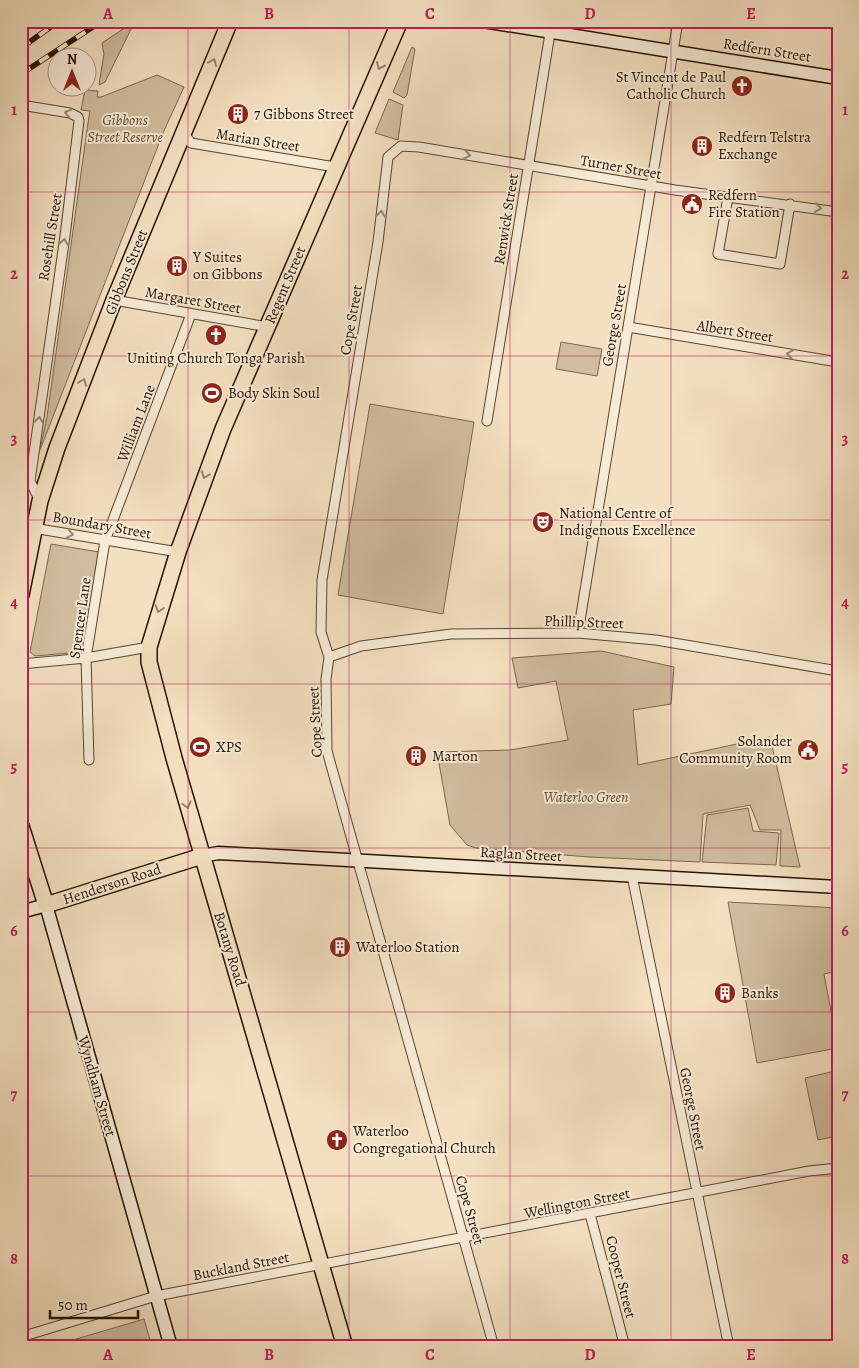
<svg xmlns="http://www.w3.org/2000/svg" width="859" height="1368" viewBox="0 0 859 1368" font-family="Alegreya,serif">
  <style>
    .green { fill: #d0bd9f; stroke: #7a6750 }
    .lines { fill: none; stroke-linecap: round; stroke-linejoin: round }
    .street-casing { stroke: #584530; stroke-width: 11 }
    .secondary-casing { stroke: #241100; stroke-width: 15 }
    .primary-casing { stroke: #241100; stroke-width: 18 }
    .street { stroke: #f7ebd6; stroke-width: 9 }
    .secondary { stroke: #f7ebd6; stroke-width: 12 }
    .primary { stroke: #f3e0c0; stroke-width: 15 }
    .rail-casing { stroke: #241100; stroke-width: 5.5 }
    .rail { stroke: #f7ebd6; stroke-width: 4; stroke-dasharray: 11; stroke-linecap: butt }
    .oneway { stroke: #96836a }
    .oneway2 { stroke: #988976 }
    .grid { fill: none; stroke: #c2185b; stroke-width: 1; stroke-opacity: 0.55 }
    .labels { text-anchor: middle; stroke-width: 4; stroke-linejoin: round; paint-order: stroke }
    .street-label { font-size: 15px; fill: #241100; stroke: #f7ebd6 }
    .poi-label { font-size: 15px; fill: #241100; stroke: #f7ebd6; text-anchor: start }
    .park-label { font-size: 15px; font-style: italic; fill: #604d38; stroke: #f7ebd6 }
    .neatline { fill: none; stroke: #c2185b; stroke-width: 2 }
    .grid-label { font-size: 16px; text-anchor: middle; font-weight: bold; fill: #c2185b }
  </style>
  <rect width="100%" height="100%" fill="#f3e0c0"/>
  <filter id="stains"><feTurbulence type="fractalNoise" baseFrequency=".004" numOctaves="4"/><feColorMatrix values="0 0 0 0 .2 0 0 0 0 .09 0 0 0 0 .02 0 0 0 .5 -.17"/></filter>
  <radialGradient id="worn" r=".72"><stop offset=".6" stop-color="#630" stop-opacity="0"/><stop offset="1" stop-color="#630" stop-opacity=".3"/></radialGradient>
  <!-- green -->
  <path class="green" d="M135 21 105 82 99 85 104 54 102 43Z
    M412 47 415 49 407 95 404 98 393 92Z
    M157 75 184 87 163 133 40 450 47 417 88 123 90 111 81 110 85 90 98 91 97 97H101Z
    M389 99 403 105 398 140 375 133Z
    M561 342 602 349 597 376 556 369Z
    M370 404 474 422 443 614 338 595Z
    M51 544 99 552 86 648 81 652 35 656 30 652Z
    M601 651 674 667 671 704 633 710 638 765 770 737 800 867 780 866 781 830H760L750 805 703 814 700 862 589 857 476 848 467 845 450 825 437 752 510 750 568 740 556 681 518 688 512 658Z
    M748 808 753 831 779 833 776 865 702 862 707 815Z
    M728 902 838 908V971L824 974 838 1048 757 1063Z
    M835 1071 838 1084V1136L818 1140 805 1078Z
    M144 1319 152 1347H49Z"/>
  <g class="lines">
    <!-- street casing -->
    <g class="street-casing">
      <path id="street" d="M21 105 70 113 78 117 79 121 65 236 30 481 40 501
        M183 132 191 143 335 167
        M728 197 718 254 780 264 790 204
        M114 300 268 327
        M628 327 838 362
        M487 421 552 21
        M21 526 178 552
        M578 633 678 21
        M329 657 361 646 451 634 578 633 656 640 838 671
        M21 664 86 658 149 647
        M89 760 86 658 105 541 191 314
        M632 876 729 1347
        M590 1214 625 1347
        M21 1337 156 1296 809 1171 838 1168
        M494 1347 327 751 326 679 329 657 321 632 322 580 378 242 388 157 401 146 419 147 675 190 838 212"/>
    </g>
    <!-- secondary casing -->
    <g class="secondary-casing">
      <path id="secondary" d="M483 21 838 78
        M202 856 218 853 276 856 838 887
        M21 912 46 905 171 1347"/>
    </g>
    <!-- primary casing -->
    <g class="primary-casing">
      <path id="primary" d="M21 595 40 501 57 448 114 300 230 21
        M21 826 46 905 202 856
        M345 1347 174 758 149 662V647L178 552 223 429 400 21"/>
    </g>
    <!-- street -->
    <use href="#street" class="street"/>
    <!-- secondary -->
    <use href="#secondary" class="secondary"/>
    <!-- primary -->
    <use href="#primary" class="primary"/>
    <!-- rail casing -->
    <g class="rail-casing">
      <path id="rail" d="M21 48 59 21
        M21 74 102 21"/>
    </g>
    <!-- rail -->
    <use href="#rail" class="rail"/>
  </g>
  <!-- one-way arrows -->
  <defs><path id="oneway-chevron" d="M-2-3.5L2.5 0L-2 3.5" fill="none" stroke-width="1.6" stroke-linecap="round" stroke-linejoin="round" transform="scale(1.25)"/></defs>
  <g class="oneway">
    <use href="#oneway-chevron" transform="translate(213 62) rotate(-67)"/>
    <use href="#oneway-chevron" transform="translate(380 66) rotate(114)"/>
    <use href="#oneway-chevron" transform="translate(83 382) rotate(-69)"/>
    <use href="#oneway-chevron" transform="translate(205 475) rotate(111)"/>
    <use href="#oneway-chevron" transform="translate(159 609) rotate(108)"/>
    <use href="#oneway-chevron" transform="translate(187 805) rotate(74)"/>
  </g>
  <g class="oneway2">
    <use href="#oneway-chevron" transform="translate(68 113) rotate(-165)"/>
    <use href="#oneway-chevron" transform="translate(467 155) rotate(9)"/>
    <use href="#oneway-chevron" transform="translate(818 208) rotate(9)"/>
    <use href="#oneway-chevron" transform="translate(381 214) rotate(-84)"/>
    <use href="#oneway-chevron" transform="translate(64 242) rotate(-81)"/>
    <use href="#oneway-chevron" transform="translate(790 354) rotate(-171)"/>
    <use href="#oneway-chevron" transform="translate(39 420) rotate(-83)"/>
    <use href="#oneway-chevron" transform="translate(70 534) rotate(12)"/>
  </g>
  <!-- grid -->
  <path class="grid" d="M188 21V1347M349 21V1347M510 21V1347M671 21V1347M21 192H838M21 356H838M21 520H838M21 684H838M21 848H838M21 1012H838M21 1176H838"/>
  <!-- icons -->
  <defs>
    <g id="church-disc" transform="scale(1.125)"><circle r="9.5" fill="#8f2418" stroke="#f7ebd6"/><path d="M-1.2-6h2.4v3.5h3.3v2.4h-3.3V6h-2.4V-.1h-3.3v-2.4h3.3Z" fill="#fff"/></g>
    <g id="building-disc" transform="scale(1.125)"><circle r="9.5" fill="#8f2418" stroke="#f7ebd6"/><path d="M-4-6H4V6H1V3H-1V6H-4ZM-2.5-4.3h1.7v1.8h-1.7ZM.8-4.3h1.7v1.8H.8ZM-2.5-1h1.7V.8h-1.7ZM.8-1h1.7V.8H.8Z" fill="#fff"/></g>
    <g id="civic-disc" transform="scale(1.125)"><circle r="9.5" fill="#8f2418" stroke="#f7ebd6"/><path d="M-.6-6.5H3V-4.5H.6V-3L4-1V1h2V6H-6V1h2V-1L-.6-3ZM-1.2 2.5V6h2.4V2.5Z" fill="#fff"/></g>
    <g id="stadium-disc" transform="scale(1.125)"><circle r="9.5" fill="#8f2418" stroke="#f7ebd6"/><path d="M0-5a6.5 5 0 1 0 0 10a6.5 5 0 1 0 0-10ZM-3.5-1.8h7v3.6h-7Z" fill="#fff"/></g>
    <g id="theatre-disc" transform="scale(1.125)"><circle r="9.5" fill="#8f2418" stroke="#f7ebd6"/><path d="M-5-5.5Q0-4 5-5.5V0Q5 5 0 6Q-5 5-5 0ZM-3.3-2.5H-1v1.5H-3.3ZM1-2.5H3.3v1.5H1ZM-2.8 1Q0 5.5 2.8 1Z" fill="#fff"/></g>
  </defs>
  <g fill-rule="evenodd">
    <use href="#church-disc" x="742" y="86"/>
    <use href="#building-disc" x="238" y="114"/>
    <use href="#building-disc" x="702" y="146"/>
    <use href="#civic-disc" x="692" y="204"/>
    <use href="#building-disc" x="177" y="266"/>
    <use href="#church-disc" x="216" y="335"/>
    <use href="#stadium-disc" x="212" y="393"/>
    <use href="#theatre-disc" x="543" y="522"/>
    <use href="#stadium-disc" x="200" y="747"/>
    <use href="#civic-disc" x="808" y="750"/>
    <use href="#building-disc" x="416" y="756"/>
    <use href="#building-disc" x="340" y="947"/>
    <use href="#building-disc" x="725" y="993"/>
    <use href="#church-disc" x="337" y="1140"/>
  </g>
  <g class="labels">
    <!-- street labels -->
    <g class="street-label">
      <text transform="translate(767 50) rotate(9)" y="5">Redfern Street</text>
      <text transform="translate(258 140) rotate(9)" y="5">Marian Street</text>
      <text transform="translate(621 167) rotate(10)" y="5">Turner Street</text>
      <text transform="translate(506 219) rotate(-81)" y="5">Renwick Street</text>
      <text transform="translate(50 237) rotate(-81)" y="5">Rosehill Street</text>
      <text transform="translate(126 272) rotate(-68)" y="5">Gibbons Street</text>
      <text transform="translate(285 285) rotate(-67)" y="5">Regent Street</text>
      <text transform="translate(193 300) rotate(10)" y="5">Margaret Street</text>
      <text transform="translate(351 320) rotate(-80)" y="5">Cope Street</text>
      <text transform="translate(614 325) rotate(-80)" y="5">George Street</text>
      <text transform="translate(735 331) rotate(9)" y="5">Albert Street</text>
      <text transform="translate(136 423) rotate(-69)" y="5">William Lane</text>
      <text transform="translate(102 525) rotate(10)" y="5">Boundary Street</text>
      <text transform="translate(80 618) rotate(-82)" y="5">Spencer Lane</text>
      <text transform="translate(584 622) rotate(2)" y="5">Phillip Street</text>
      <text transform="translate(315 722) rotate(-93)" y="5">Cope Street</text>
      <text transform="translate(521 854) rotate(3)" y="5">Raglan Street</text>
      <text transform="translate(112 884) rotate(-18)" y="5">Henderson Road</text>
      <text transform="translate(230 949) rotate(73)" y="5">Botany Road</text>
      <text transform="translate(97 1086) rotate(74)" y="5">Wyndham Street</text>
      <text transform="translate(693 1109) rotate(79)" y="5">George Street</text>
      <text transform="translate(577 1203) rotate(-11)" y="5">Wellington Street</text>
      <text transform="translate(470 1210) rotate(74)" y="5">Cope Street</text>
      <text transform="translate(241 1266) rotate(-11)" y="5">Buckland Street</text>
      <text transform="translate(621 1277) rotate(76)" y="5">Cooper Street</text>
    </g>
    <!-- poi labels -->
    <g class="poi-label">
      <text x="726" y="82" text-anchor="end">St Vincent de Paul<tspan x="726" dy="17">Catholic Church</tspan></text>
      <text x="254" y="119">7 Gibbons Street</text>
      <text x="718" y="142">Redfern Telstra<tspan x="718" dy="17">Exchange</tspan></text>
      <text x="708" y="200">Redfern<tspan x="708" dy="17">Fire Station</tspan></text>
      <text x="193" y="262">Y Suites<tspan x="193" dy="17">on Gibbons</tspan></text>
      <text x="216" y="363" text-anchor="middle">Uniting Church Tonga Parish</text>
      <text x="228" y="398">Body Skin Soul</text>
      <text x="559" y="518">National Centre of<tspan x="559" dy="17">Indigenous Excellence</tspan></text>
      <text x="792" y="746" text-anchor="end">Solander<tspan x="792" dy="17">Community Room</tspan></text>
      <text x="216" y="752">XPS</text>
      <text x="432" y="761">Marton</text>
      <text x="356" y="952">Waterloo Station</text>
      <text x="741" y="998">Banks</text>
      <text x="353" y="1136">Waterloo<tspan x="353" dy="17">Congregational Church</tspan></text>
    </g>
    <!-- park labels -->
    <g class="park-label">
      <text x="125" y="125">Gibbons<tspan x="125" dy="17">Street Reserve</tspan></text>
      <text x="586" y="802">Waterloo Green</text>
    </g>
  </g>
  <!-- margin -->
  <rect width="859" height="1368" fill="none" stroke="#f3e0c0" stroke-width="55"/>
  <!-- north arrow -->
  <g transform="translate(72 72)"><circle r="24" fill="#f7ebd6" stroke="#a39480"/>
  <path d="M0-4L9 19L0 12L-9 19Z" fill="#8f2418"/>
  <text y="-8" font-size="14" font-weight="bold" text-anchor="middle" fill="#241100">N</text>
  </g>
  <!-- scale -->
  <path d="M50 1310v8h88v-8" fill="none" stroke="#241100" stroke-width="2.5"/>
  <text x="58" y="1310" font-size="15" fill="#241100" stroke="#f7ebd6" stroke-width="4" paint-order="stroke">50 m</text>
  <rect x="28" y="28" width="804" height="1312" class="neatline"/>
  <g class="grid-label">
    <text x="108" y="19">A</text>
    <text x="269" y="19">B</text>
    <text x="430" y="19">C</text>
    <text x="590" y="19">D</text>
    <text x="751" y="19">E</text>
    <text x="14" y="115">1</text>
    <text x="845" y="115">1</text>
    <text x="14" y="279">2</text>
    <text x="845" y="279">2</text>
    <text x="14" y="444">3</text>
    <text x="845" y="444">3</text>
    <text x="14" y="608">4</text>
    <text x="845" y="608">4</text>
    <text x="14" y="772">5</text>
    <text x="845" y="772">5</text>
    <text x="14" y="936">6</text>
    <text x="845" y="936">6</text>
    <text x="14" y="1100">7</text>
    <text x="845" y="1100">7</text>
    <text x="14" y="1264">8</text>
    <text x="845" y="1264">8</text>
    <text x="108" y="1360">A</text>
    <text x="269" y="1360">B</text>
    <text x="430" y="1360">C</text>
    <text x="590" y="1360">D</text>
    <text x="751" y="1360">E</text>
  </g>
  <rect width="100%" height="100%" filter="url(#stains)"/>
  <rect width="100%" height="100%" fill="url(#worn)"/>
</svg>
